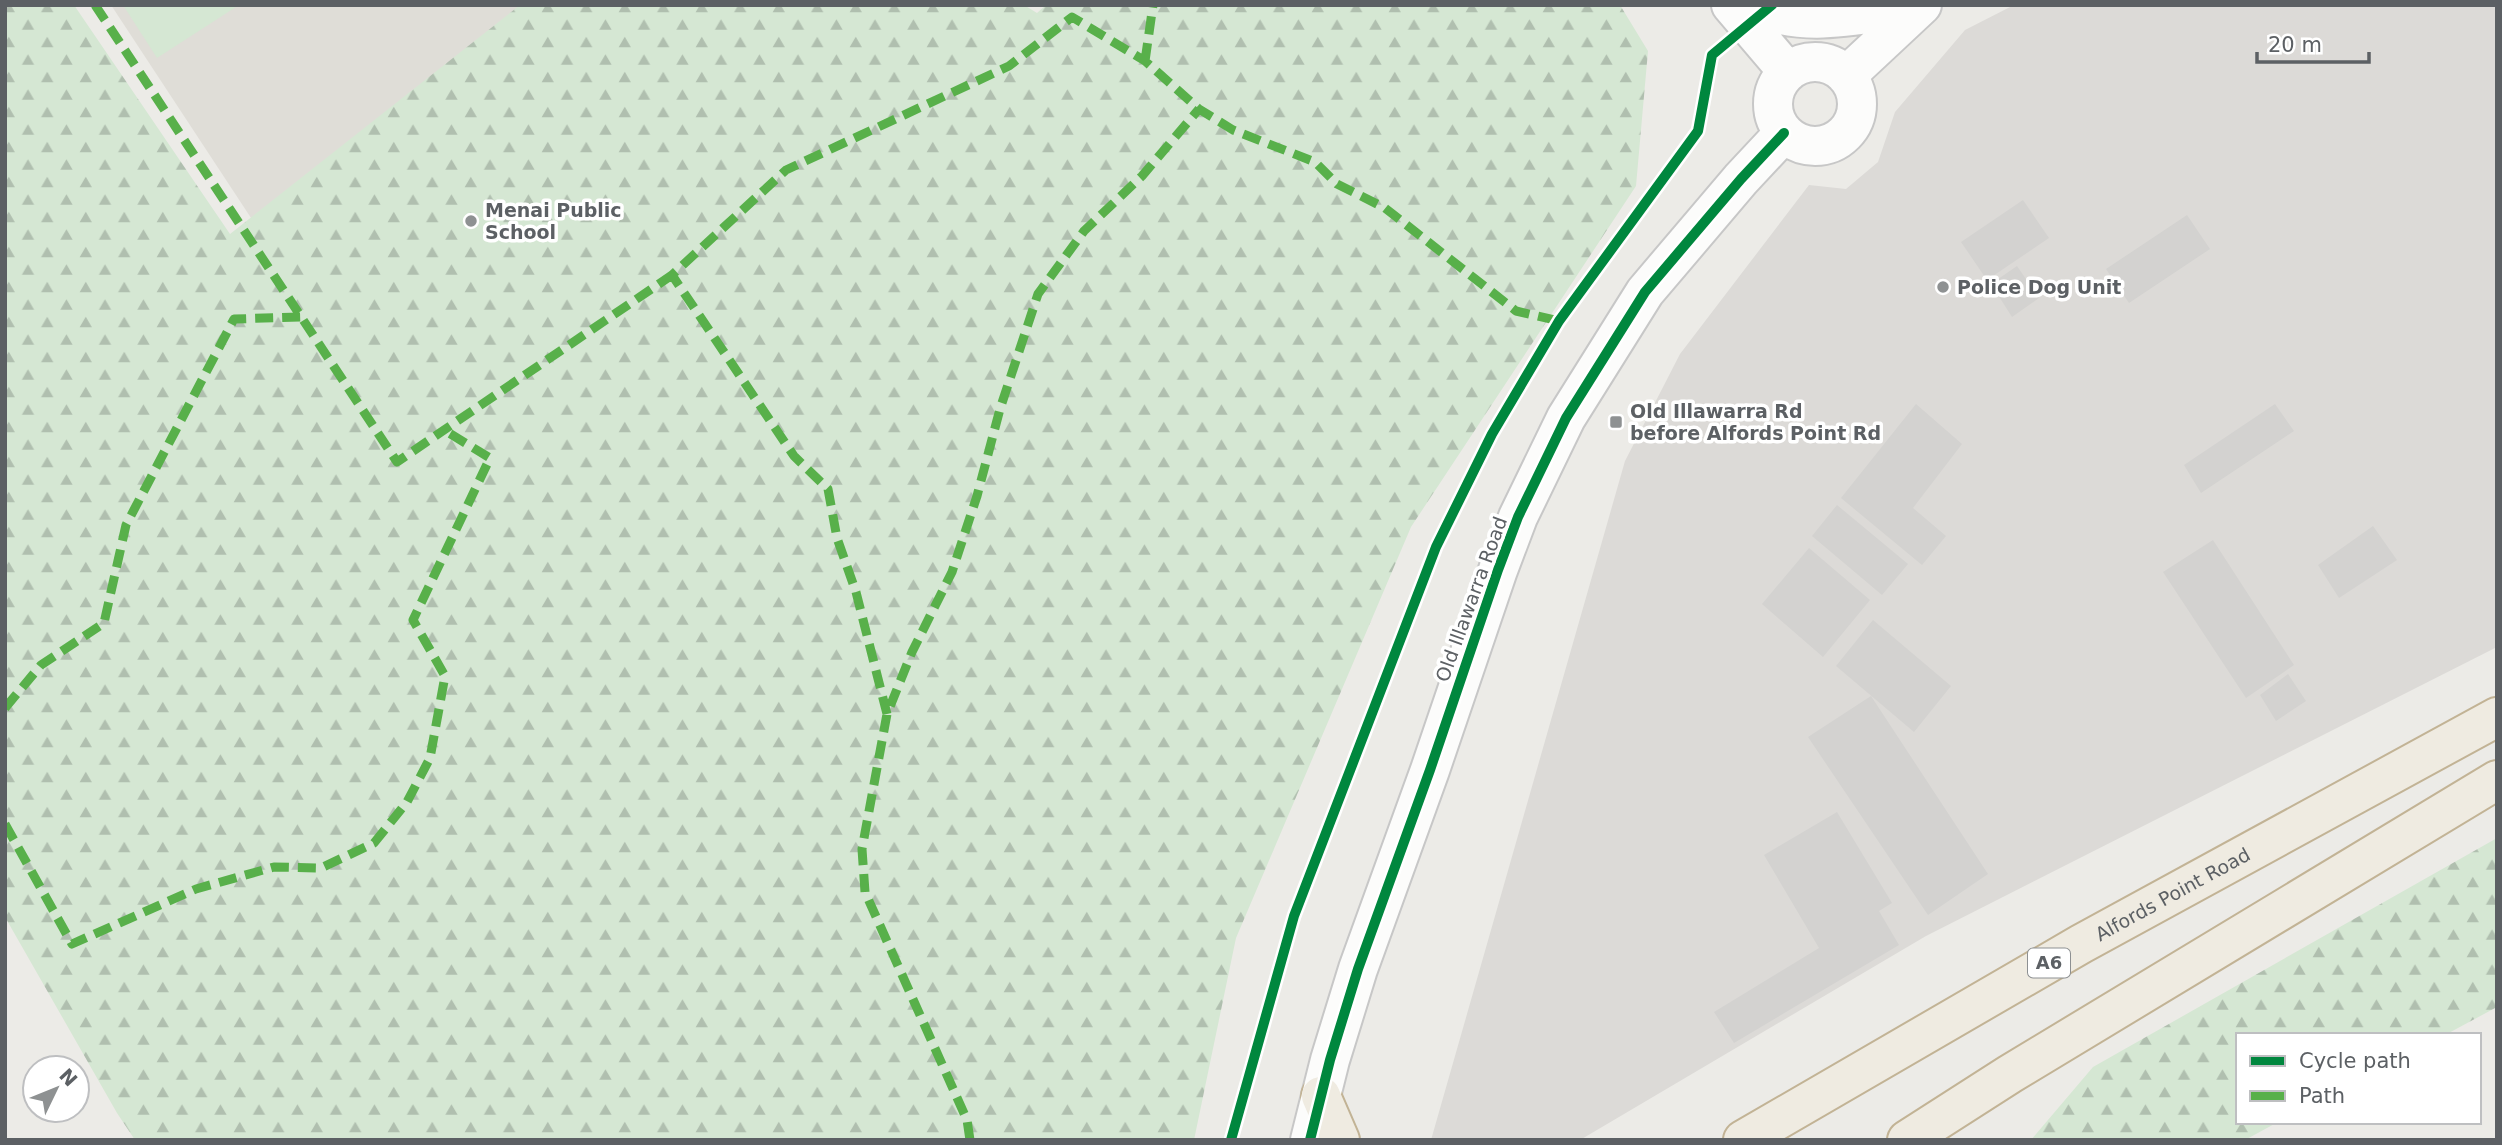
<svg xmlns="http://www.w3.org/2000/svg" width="2502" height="1145" viewBox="0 0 2502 1145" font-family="'DejaVu Sans',sans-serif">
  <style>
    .industrial { fill: #dcdad7 }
    .education { fill: #dfddd7 }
    .green { fill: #d5e7d3 }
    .forest { fill: url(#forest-firs) }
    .building { fill: #d3d2d0 }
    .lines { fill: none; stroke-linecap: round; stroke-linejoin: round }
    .secondary-casing { stroke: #c7c7c7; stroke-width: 42 }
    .highway-casing { stroke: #c2b395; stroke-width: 42 }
    .secondary { stroke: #fcfcfb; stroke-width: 38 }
    .highway { stroke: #efebe1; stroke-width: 38 }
    .quiet { stroke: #58b04a; stroke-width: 9; stroke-dasharray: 18 9; stroke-linecap: butt }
    .cycleway-casing { stroke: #fff; stroke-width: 15 }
    .cycleway { stroke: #00873e; stroke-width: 10 }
    .poi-dot { fill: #8e9192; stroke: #fff; stroke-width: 2.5 }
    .labels { text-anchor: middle; stroke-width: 7; stroke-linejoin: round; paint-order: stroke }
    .shield { fill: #fff; stroke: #8d9092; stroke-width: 2 }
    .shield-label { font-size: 18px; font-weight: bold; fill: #5c6064 }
    .poi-label { font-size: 19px; font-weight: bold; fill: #5c6064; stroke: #fff; text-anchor: start }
    .street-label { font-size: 19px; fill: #5c6064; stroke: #fff }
  </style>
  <defs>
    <pattern id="forest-firs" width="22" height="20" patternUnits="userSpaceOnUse" patternTransform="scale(1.75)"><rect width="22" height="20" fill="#d5e7d3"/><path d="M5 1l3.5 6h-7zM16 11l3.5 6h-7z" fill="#b0bfaf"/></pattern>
  </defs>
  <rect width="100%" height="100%" fill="#ecebe7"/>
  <!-- industrial -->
  <path class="industrial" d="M2014 5H2497V647L1926 936 1580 1140H1431L1625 461 1680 354 1809 185 1846 189 1878 162 1895 112 1965 30Z"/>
  <!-- education -->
  <path class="education" d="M111 5H985L395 437Z"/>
  <!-- green -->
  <path class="green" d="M123 5H239L157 58Z"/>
  <!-- forest -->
  <path class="forest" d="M5 5H74L230 234 520 5H1024L1037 13 1046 5H1620L1648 51 1636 186 1411 527 1236 938 1194 1140H135L117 1113 5 917Z
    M2497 838V1007L2445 1035H2238V1122H2278L2245 1140H2031L2093 1067Z"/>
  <!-- building -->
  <path class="building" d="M2023 200 2049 238 1987 280 1961 242Z
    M2187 215 2210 249 2129 303 2106 269Z
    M2017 266 2039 298 2012 317 1991 284Z
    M1916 404 1962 444 1913 508 1946 536 1922 565 1841 498Z
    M2275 404 2294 431 2201 493 2184 465Z
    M1837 505 1908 564 1882 595 1812 536Z
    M2373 526 2397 560 2339 598 2318 565Z
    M2213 540 2294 665 2246 698 2163 572Z
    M1809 548 1870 600 1823 657 1762 604Z
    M1873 620 1951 686 1914 732 1836 666Z
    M2288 674 2306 701 2276 721 2260 695Z
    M1871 696 1988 874 1928 915 1808 737Z
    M1837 812 1892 903 1879 911 1899 945 1734 1043 1714 1012 1819 948 1764 855Z"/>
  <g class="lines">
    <!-- secondary casing -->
    <g class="secondary-casing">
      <path id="secondary" d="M1731 5 1788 72
        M1752 5C1805 31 1864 13 1919 7
        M1773 104a42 42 0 1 1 84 0a42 42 0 1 1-84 0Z
        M1846 76 1922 5
        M1310 1140 1330 1060 1358 969 1430 770 1498 570 1518 517 1566 418 1645 292 1741 179 1784 133"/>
    </g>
    <!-- highway casing -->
    <g class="highway-casing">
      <g id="highway">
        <path d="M1321 1096 1340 1140"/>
        <path id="s1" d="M1743 1140 2081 944 2497 717"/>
        <path d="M1907 1140 2010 1074 2497 780"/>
      </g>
    </g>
    <!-- secondary -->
    <use href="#secondary" class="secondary"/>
    <!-- highway -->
    <use href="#highway" class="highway"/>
    <!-- quiet -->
    <path class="quiet" d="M95 5 397 462 672 275
      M1145 61 1153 5
      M5 708 41 665 104 623 126 525 234 319 301 317
      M887 714 856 592 837 538 828 489 794 456 672 275 786 170 1009 66 1072 17 1145 61 1199 109 1233 130 1315 162 1337 184 1385 208 1516 311 1559 321
      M5 824 72 944 196 889 274 867 321 868 374 843 407 802 430 758 445 676 413 620 490 458 444 430
      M970 1140 967 1120 865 892 862 849 887 714 912 652 952 572 977 496 1000 409 1038 294 1084 231 1142 176 1199 109"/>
    <!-- cycleway casing -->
    <g class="cycleway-casing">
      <path id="cycleway" d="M1231 1140 1294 916 1436 547 1492 434 1559 321 1698 131 1712 55 1772 5
        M1310 1140 1330 1060 1358 969 1430 770 1498 570 1518 517 1566 418 1645 292 1741 179 1784 133"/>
    </g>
    <!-- cycleway -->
    <use href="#cycleway" class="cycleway"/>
  </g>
  <!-- markers -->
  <g class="poi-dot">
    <circle cx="471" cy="221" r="7"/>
    <circle cx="1943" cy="287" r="7"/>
    <rect x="1609" y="415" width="14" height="14" rx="3.5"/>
  </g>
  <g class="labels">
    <!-- shield labels -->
    <rect class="shield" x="2028" y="948.5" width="42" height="29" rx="5"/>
    <g class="shield-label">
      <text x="2049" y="969">A6</text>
    </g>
    <!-- poi labels -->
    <g class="poi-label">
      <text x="485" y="217">Menai Public<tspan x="485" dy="22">School</tspan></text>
      <text x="1957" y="294">Police Dog Unit</text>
      <text x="1630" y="418">Old Illawarra Rd<tspan x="1630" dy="22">before Alfords Point Rd</tspan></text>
    </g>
    <!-- street labels -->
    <g class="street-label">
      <text transform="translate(1471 599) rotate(-70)" y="7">Old Illawarra Road</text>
      <text dy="7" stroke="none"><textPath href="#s1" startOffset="495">Alfords Point Road</textPath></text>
    </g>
  </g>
  <!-- border -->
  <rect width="2502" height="1145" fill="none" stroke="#5c6064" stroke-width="14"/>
  <!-- legend -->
  <rect x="2236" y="1033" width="245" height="91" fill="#ffffff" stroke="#bebfc1" stroke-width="2"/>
  <rect x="2250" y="1056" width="35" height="10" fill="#00873e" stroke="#bebfc1" stroke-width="2"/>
  <text x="2299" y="1068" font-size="21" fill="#5c6064">Cycle path</text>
  <rect x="2250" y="1091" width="35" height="10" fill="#58b04a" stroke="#bebfc1" stroke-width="2"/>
  <text x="2299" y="1103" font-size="21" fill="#5c6064">Path</text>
  <!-- north arrow -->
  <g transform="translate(56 1089) rotate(47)"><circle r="33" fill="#ffffff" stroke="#bebfc1" stroke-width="2"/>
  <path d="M0-5L12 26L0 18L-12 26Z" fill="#8e9192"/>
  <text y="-10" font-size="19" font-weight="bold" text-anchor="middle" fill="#5c6064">N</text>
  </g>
  <!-- scale -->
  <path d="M2257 52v10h112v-10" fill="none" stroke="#5c6064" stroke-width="3.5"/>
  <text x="2268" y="52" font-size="21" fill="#5c6064" stroke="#ffffff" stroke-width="5" paint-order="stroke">20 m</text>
</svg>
